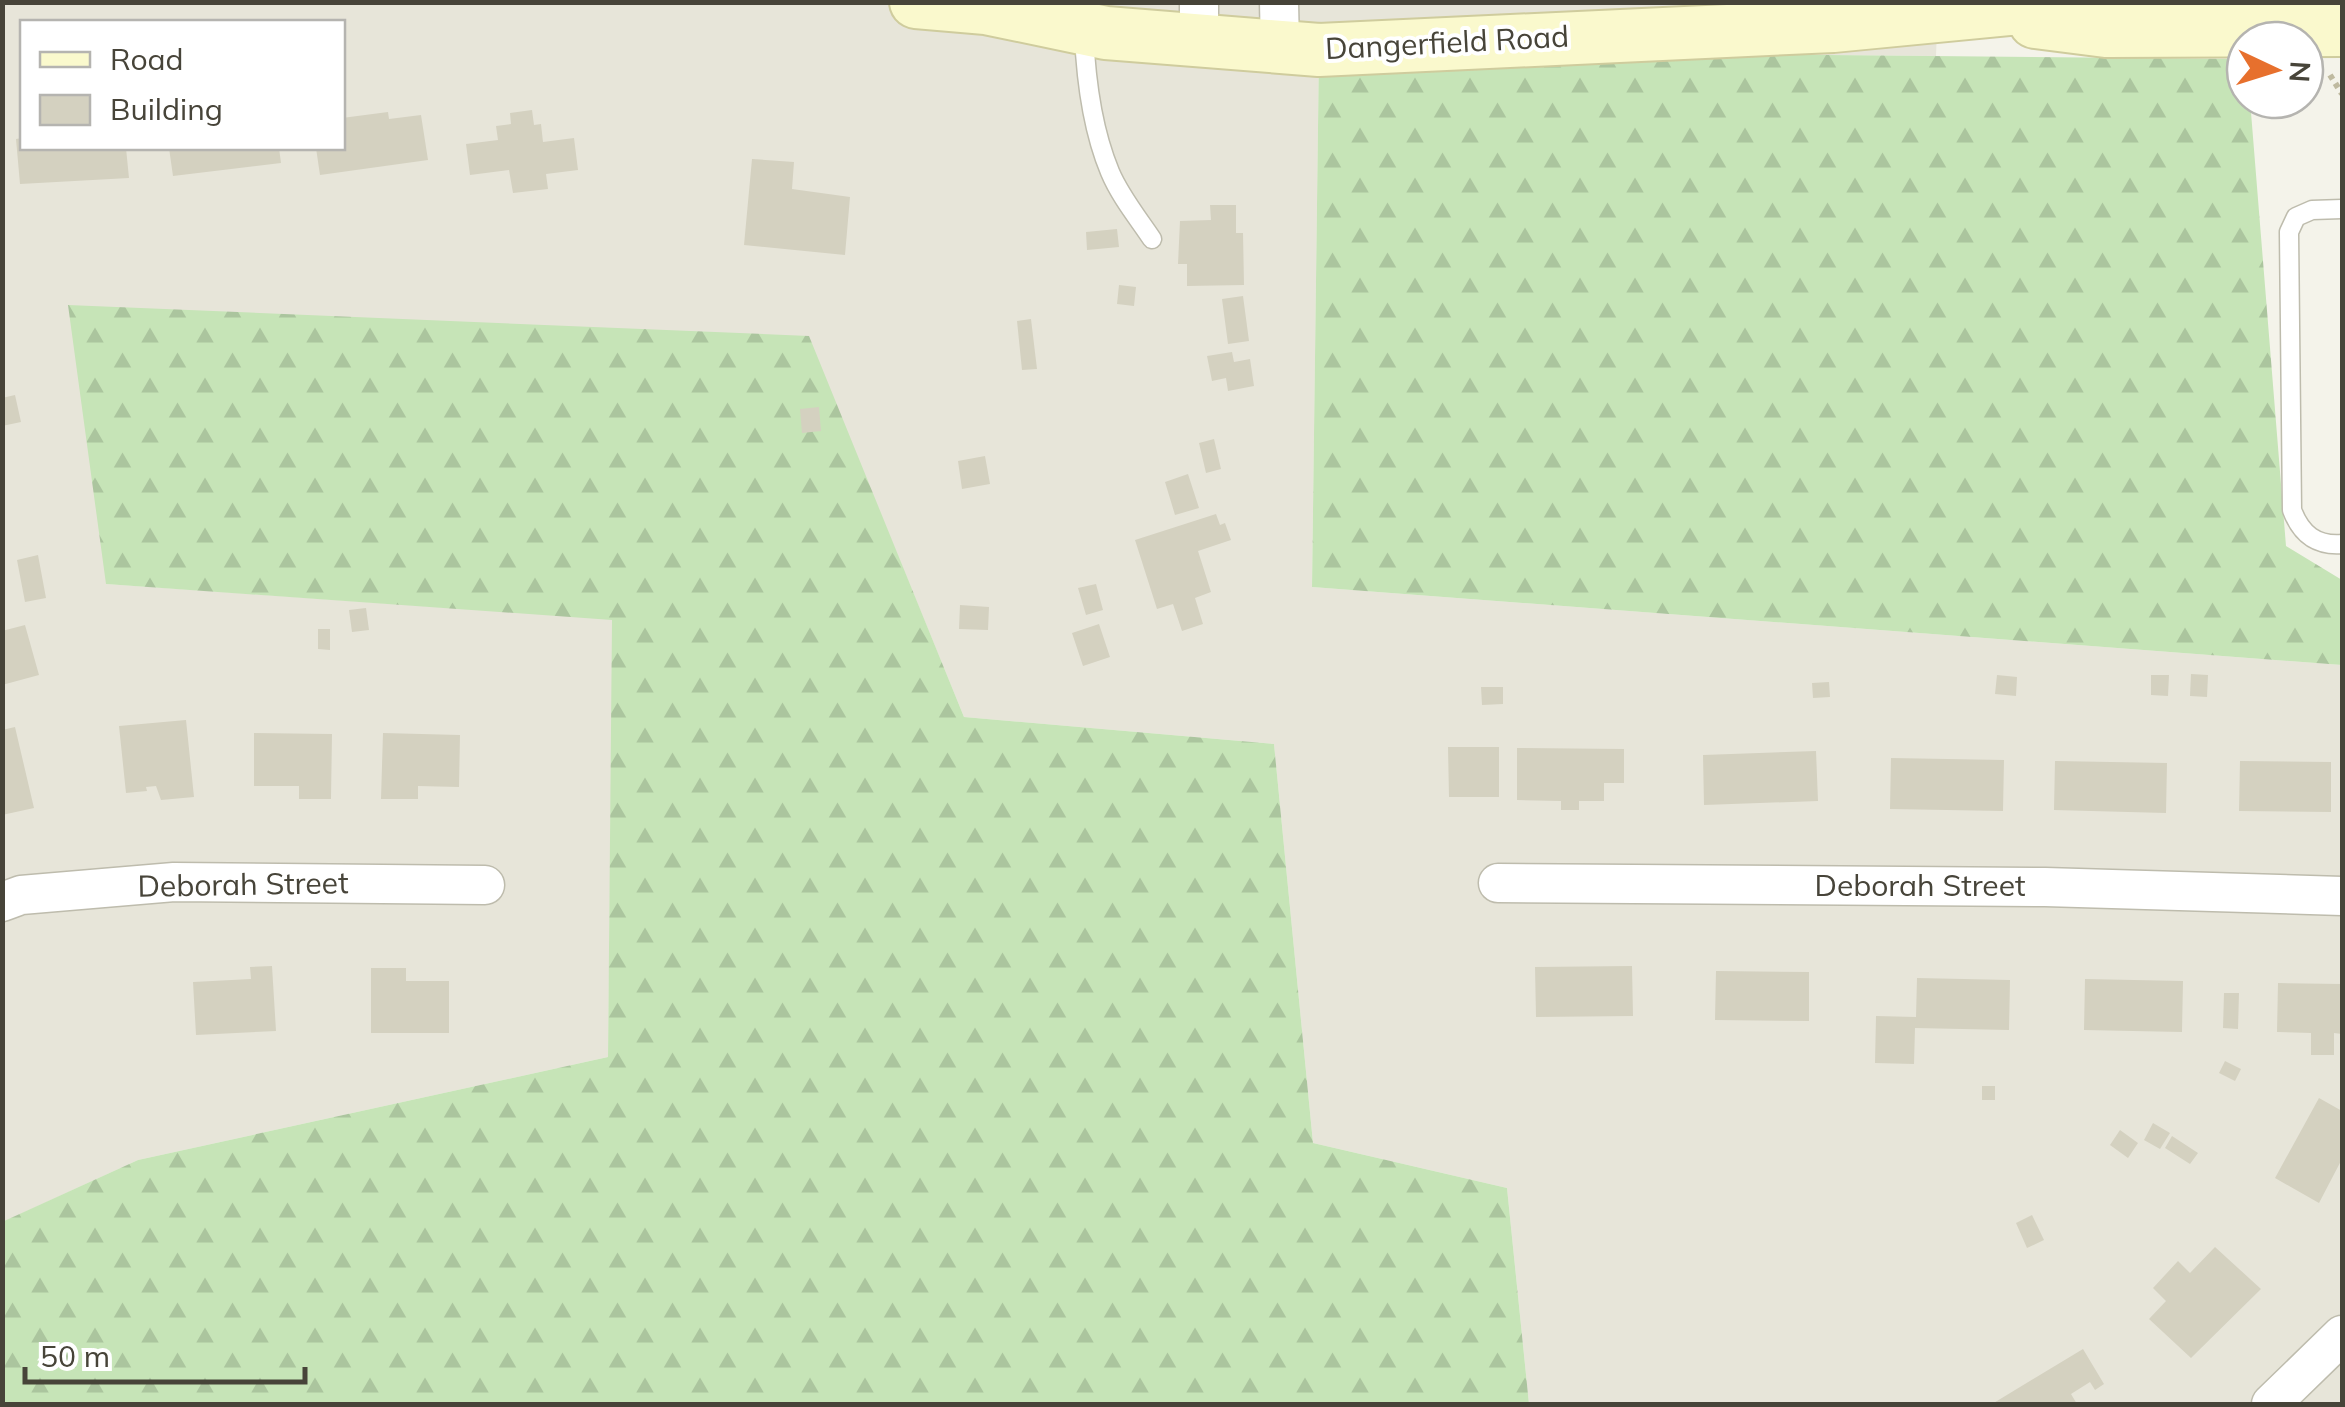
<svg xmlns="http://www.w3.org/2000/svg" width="2345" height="1407" viewBox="0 0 2345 1407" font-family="Mulish,sans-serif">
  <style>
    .residential { fill: #e7e5d9; fill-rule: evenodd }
    .forest { fill: url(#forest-firs) }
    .building { fill: #d4d1c0 }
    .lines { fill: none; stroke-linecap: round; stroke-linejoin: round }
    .lane-casing { stroke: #bebcad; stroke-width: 21 }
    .street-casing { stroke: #bebcad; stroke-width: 41 }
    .secondary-casing { stroke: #cfcc9d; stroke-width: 56 }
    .path { stroke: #bfbaa0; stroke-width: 6; stroke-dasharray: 5 5; stroke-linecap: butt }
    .lane { stroke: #fff; stroke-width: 18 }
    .street { stroke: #fff; stroke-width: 38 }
    .secondary { stroke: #faf9cd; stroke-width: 52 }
    .labels { text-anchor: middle; stroke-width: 8; stroke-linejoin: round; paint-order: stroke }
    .street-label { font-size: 30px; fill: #474439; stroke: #fff }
  </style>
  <defs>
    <pattern id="forest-firs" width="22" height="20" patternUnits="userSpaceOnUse" patternTransform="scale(2.5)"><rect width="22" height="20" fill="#c6e4b7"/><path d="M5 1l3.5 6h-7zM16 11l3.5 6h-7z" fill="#abc59e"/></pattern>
  </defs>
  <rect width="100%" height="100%" fill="#f4f3ea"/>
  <!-- residential -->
  <path class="residential" d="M2 3H1938L1936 56 1319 50 1312 587 2342 665V1404H1529L1507 1188 1313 1143 1274 744 964 717 808 336 106 584 613 619 608 1057 138 1160 3 1222ZM22 22H342V148H22Z"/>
  <!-- forest -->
  <path class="forest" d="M1319 50 2245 59V100H2250L2286 546 2342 580V665L1312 587Z
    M68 305 809 336 964 717 1274 744 1313 1143 1507 1188 1529 1404H3L2 1222 138 1160 608 1057 612 620 106 584Z"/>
  <!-- building -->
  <path class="building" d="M532 110 534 125 541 124 543 142 574 138 578 170 546 174 548 189 513 193 509 170 470 175 466 144 498 140 496 126 511 124 510 113Z
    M388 112 389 119 421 115 428 160 320 175 316 148H342V118Z
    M22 138V148H126L129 178 20 184 16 139Z
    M169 148H279L281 163 173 176Z
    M752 159 794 162 792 189 850 197 845 255 744 245Z
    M1210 205H1236V233H1243L1244 285 1187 286V264H1178L1180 221 1211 220Z
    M1117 229 1119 247 1087 250 1086 232Z
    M1119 285 1136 287 1134 306 1117 304Z
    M1243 296 1249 341 1228 344 1222 299Z
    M1031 319 1037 369 1022 370 1017 321Z
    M1232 352 1234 362 1250 359 1254 386 1228 391 1226 378 1212 381 1207 356Z
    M15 395 21 422 2 426V398Z
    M819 407 821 431 802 433 800 409Z
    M1214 439 1221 469 1206 473 1199 443Z
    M985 456 990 484 962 489 958 461Z
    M1188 474 1199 508 1175 515 1165 482Z
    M1216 514 1220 525 1225 523 1231 540 1198 551 1211 592 1195 598 1203 624 1182 631 1173 604 1157 609 1135 540Z
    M38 555 46 598 25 602 17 560Z
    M1096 584 1103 610 1086 615 1078 588Z
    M960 605 989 607 988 630 959 629Z
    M366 608 369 630 352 632 349 610Z
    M1099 624 1110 657 1083 666 1072 633Z
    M25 625 39 675 2 685V631Z
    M318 629H330V650L318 649Z
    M2191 674 2208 675 2207 697 2190 696Z
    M1997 675 2017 677 2016 696 1995 694Z
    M2151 675H2169L2168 696 2151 695Z
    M1829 682 1830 697 1813 698 1812 683Z
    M1481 687H1503V704L1482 705Z
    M186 720 194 797 161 800 156 786 146 787 147 791 126 793 119 726Z
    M15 727 34 808 2 815V730Z
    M254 733 332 734 331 799H299V786H254Z
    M383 733 460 735 459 787 418 786V799H381Z
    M1448 747H1499V797H1449Z
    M1517 748 1624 749V783H1604V801H1579V810H1561V801L1517 800Z
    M1816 751 1818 801 1704 805 1703 755Z
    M1891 758 2004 760 2003 811 1890 809Z
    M2055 761 2167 763 2166 813 2054 810Z
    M2240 761 2331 762V812L2239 811Z
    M272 966 276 1031 196 1035 193 982 251 979 250 967Z
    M1632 966 1633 1016 1536 1017 1535 967Z
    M371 968H406V981H449V1033H371Z
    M1716 971 1809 972V1021L1715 1020Z
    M1917 978 2010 980 2009 1030 1915 1028 1914 1064 1875 1063 1876 1016 1916 1017Z
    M2085 979 2183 981 2182 1032 2084 1030Z
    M2278 983 2342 984V1034L2334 1033V1055H2311V1033L2277 1032Z
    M2224 993H2239L2238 1029 2223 1028Z
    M2225 1061 2241 1069 2235 1081 2219 1073Z
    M1982 1086H1995V1100H1982Z
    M2319 1098 2342 1111V1159L2319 1203 2275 1178Z
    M2153 1123 2170 1133 2160 1149 2144 1140Z
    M2120 1130 2138 1143 2128 1158 2110 1145Z
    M2172 1136 2198 1153 2190 1164 2165 1148Z
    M2032 1215 2044 1240 2027 1248 2016 1223Z
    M2215 1247 2261 1289 2191 1358 2149 1319 2166 1301 2153 1288 2178 1261 2190 1273Z
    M2083 1349 2104 1384 2095 1390 2090 1382 2071 1394 2077 1404H1992Z"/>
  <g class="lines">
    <!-- lane casing -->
    <g class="lane-casing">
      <path id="lane" d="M1084 34C1086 81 1092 129 1110 172 1120 196 1138 218 1152 239
        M2342 209 2312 210 2296 217 2289 232 2292 510C2301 534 2316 546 2342 544"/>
    </g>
    <!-- street casing -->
    <g class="street-casing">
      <path id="street" d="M1199 2V42
        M1279 2 1280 48
        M1498 883 2045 887 2342 896
        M2 902 21 895 174 882 485 885
        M2271 1404 2342 1335"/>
    </g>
    <!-- secondary casing -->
    <g class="secondary-casing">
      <path id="secondary" d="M916 2 986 8 1106 33 1319 50 1833 26 2081 2
        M2035 22 2106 31 2342 30"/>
    </g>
    <!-- path -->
    <path class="path" d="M2330 75 2342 94"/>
    <!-- lane -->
    <use href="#lane" class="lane"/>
    <!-- street -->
    <use href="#street" class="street"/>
    <!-- secondary -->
    <use href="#secondary" class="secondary"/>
  </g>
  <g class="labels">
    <!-- street labels -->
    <g class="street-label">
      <text transform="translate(1447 43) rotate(-3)" y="10">Dangerfield Road</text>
      <text transform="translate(243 885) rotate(-1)" y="10">Deborah Street</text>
      <text x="1920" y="896">Deborah Street</text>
    </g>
  </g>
  <!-- border -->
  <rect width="2345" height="1407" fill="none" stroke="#474439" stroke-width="10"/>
  <!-- legend -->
  <rect x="20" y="20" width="325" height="130" fill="#ffffff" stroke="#b5b4b0" stroke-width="2.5"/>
  <rect x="40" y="52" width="50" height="15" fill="#faf9cd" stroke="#b5b4b0" stroke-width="2.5"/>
  <text x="110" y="70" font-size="30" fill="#474439">Road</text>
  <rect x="40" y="95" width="50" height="30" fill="#d4d1c0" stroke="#b5b4b0" stroke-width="2.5"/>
  <text x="110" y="120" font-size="30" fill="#474439">Building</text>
  <!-- north arrow -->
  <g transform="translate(2275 70) rotate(94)"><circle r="48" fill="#ffffff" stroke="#b5b4b0" stroke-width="2.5"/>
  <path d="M0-8L18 38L0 25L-18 38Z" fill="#e7702d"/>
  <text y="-15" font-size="28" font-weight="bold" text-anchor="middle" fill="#474439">N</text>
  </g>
  <!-- scale -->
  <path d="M25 1367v15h280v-15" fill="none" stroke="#474439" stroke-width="5"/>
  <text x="40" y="1367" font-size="30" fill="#474439" stroke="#ffffff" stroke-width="8" paint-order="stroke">50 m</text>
</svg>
